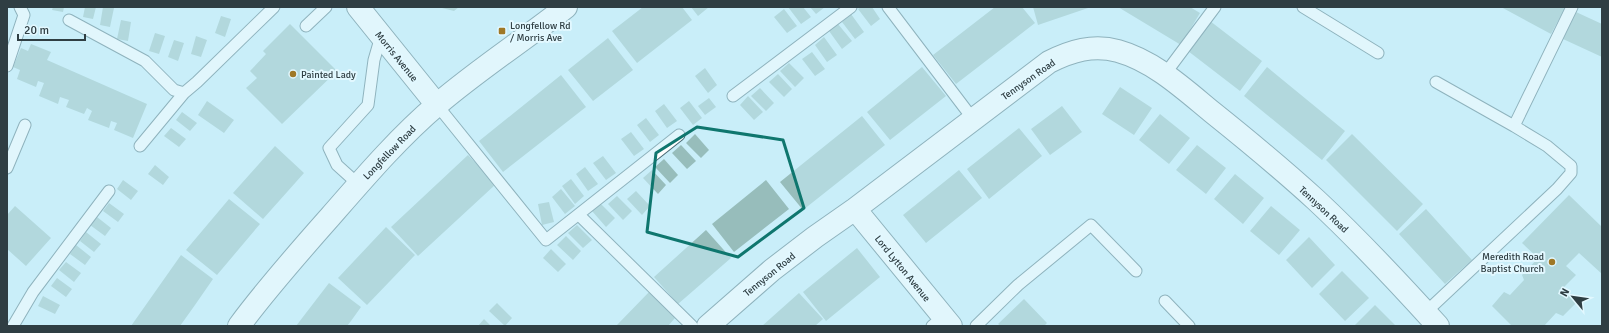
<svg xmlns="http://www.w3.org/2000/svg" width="1609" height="333" viewBox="0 0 1609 333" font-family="Signika,sans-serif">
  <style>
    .building { fill: #97bdbb }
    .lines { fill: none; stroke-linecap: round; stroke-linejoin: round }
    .service-casing { stroke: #496a74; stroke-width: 13 }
    .minor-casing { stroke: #496a74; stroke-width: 24 }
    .tertiary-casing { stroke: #496a74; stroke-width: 24 }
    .service { stroke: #fff; stroke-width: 11 }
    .minor { stroke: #fff; stroke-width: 22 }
    .tertiary { stroke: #fff; stroke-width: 22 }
    .marked { fill: none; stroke: #0f766e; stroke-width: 3; stroke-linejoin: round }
    .poi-dot { fill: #9f7826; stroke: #e2f8ff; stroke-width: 1.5 }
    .labels { text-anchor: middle; stroke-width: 4; stroke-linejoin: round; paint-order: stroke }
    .poi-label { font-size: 10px; fill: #2f3e43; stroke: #e2f8ff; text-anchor: start }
    .street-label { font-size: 10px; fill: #2f3e43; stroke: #e2f8ff }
  </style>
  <rect width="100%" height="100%" fill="#c9eef9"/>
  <!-- building -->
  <path class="building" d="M53 7H64L63 12 52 10Z
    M85 7H96L93 19 83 17Z
    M103 7 114 8 110 27 100 25Z
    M438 7H459L454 11Z
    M643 7H682L692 20 637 63 612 31Z
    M691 7H709L698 16Z
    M788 7H803L811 17 801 24Z
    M810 7H825L816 14Z
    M861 7H872L880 19 871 26 858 9Z
    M995 7H1022L1035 23 956 84 933 55Z
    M1033 7H1091L1038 25Z
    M1118 7H1190L1200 13 1181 45Z
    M1501 7H1563L1565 8 1551 34Z
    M784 9 797 26 787 33 774 17Z
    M1576 12 1602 24V57L1563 39Z
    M851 14 864 32 855 39 842 22Z
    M221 16 231 19 225 37 215 33Z
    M121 20 131 22 128 41 117 39Z
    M1210 21 1262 61 1240 91 1188 51Z
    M290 24 337 71 282 124 246 88 257 78 250 71 266 54 263 51Z
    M838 24 852 41 842 49 829 31Z
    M155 33 165 36 159 54 149 51Z
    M196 36 207 40 201 57 191 54Z
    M824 37 837 55 827 62 815 45Z
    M608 38 633 70 593 101 568 70Z
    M174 40 184 43 178 61 168 57Z
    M31 44 51 52 47 60 147 104 133 138 114 130 117 123 111 121 109 128 88 120 92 111 87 108 84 114 66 107 69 100 60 97 58 104 39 96 44 83 38 81 36 87 17 79 20 70 13 67 21 48 28 51Z
    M812 52 825 69 815 76 802 59Z
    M789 63 804 78 795 87 780 71Z
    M922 67 946 96 890 140 867 112Z
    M1267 67 1345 131 1322 160 1244 96Z
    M705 68 717 85 708 93 695 76Z
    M778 74 792 89 784 97 769 82Z
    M561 75 586 107 503 172 479 141Z
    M1120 87 1152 108 1134 135 1102 114Z
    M760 88 774 103 766 111 751 96Z
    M748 96 763 112 754 120 740 105Z
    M709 98 716 107 705 115 698 106Z
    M207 101 234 120 224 133 198 115Z
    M689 101 702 118 693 125 680 108Z
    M664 104 677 121 667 128 655 111Z
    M1062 106 1082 132 1050 155 1031 129Z
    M182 112 197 123 190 131 176 120Z
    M1160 114 1190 138 1169 164 1139 140Z
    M862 116 885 145 803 210 780 182Z
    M646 118 659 135 650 142 637 125Z
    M171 128 186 139 179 147 164 136Z
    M1019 128 1042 156 989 199 967 169Z
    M631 132 644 149 634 156 621 139Z
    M695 134 709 150 701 158 686 143Z
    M1352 134 1423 204 1397 231 1326 160Z
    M681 145 696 161 687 169 672 153Z
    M1197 145 1226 168 1206 194 1176 170Z
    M275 146 304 173 263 219 233 193Z
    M468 155 496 184 418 256 391 227Z
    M603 156 616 173 606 180 593 163Z
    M664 159 678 175 670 183 655 167Z
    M155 165 169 177 163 185 148 174Z
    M585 167 598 184 588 191 576 174Z
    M652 170 666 185 658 194 643 178Z
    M959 170 982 198 926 243 903 215Z
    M1235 174 1264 198 1243 224 1214 199Z
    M571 179 584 196 575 204 562 186Z
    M123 180 138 191 131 200 117 189Z
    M766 180 789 209 734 252 712 224Z
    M561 189 575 206 565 214 552 197Z
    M636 191 650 206 642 215 627 199Z
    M1569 195 1602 227V274L1579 253 1566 266 1576 275 1563 288 1577 302 1563 316 1556 313 1544 326H1512L1492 306 1504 292 1510 295 1524 280 1522 275 1538 258 1522 243Z
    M617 196 632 211 623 220 608 204Z
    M229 199 260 224 217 275 186 250Z
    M549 202 554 222 542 225 538 204Z
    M109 203 124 214 118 222 103 211Z
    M600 203 615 218 606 227 592 211Z
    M15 206 51 238 26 266 7 249V215Z
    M1271 206 1300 230 1279 255 1250 231Z
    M1426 209 1472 260 1445 284 1399 234Z
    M97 217 111 228 105 236 90 225Z
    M577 225 592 240 583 248 568 233Z
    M386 227 415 255 367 305 338 278Z
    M706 230 731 258 678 304 654 277Z
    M86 232 101 244 94 252 80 241Z
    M566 236 581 251 573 260 557 245Z
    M1309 237 1335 265 1312 288 1286 260Z
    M76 245 91 257 85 265 70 254Z
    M857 248 880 277 826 321 803 292Z
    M551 249 566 264 558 272 543 258Z
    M181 255 213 279 195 305 180 326H131Z
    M66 262 81 273 74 282 59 270Z
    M1342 271 1369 298 1345 321 1319 294Z
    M57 278 72 289 66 297 51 286Z
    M329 283 361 307 351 321 347 326H296Z
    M649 292 675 318 668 326H616Z
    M799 293 823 319 815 326H762Z
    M43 296 60 305 55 314 38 306Z
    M1024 299 1047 323 1044 326H1001L998 324Z
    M497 303 512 318 505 326 489 311Z
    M1375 305 1396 326H1354Z
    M484 319 491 326H478Z"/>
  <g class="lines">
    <!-- service casing -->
    <g class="service-casing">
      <path id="service" d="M888 7 973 119
        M1303 7 1378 53
        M69 20 145 61 174 90 184 93 197 82 274 7
        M306 26 326 7
        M7 66 24 15 20 7
        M1165 74 1215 7
        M1436 82 1514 126
        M733 96 851 7
        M437 105 546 240 679 135
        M140 146 184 93
        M7 168 25 125
        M358 184 337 165 329 148 368 105 374 60 381 36
        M579 215 692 326
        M1165 301 1189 326
        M1426 312 1557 189 1571 173V166L1547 146 1514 126 1572 7
        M13 326 33 292 109 191
        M932 326 943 317
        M976 326 1018 285 1091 225 1136 271"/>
    </g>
    <!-- minor casing -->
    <g class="minor-casing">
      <path id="minor" d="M358 7 437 105
        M855 209 951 326
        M708 326 772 270 815 237 855 209 1049 62C1071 51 1093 44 1118 51 1154 61 1184 89 1212 112 1247 140 1282 169 1316 200 1359 240 1399 283 1438 326"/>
    </g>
    <!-- tertiary casing -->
    <g class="tertiary-casing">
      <path id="tertiary" d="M239 326C267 288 299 252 330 217 364 178 399 137 438 104 479 69 524 40 566 7"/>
    </g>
    <!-- service -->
    <use href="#service" class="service"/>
    <!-- minor -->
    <use href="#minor" class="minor"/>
    <!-- tertiary -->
    <use href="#tertiary" class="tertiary"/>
  </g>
  <!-- marked area -->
  <path d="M0 0H1609V333H0ZM697 127 783 140 804 208 738 257 647 232 656 153Z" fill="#c9eef9" fill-opacity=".55" fill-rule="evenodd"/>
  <path class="marked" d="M697 127 783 140 804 208 738 257 647 232 656 153Z"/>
  <!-- markers -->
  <g class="poi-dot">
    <rect x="498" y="27" width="8" height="8" rx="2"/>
    <circle cx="293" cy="74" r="4"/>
    <circle cx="1552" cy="262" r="4"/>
  </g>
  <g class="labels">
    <!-- poi labels -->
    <g class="poi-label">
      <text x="510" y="29">Longfellow Rd<tspan x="510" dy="12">/ Morris Ave</tspan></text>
      <text x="301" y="78">Painted Lady</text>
      <text x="1544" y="260" text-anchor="end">Meredith Road<tspan x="1544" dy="12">Baptist Church</tspan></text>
    </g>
    <!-- street labels -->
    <g class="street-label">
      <text transform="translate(397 56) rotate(51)" y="4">Morris Avenue</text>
      <text transform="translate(1028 79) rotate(-35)" y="4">Tennyson Road</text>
      <text transform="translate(389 152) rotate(-46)" y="4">Longfellow Road</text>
      <text transform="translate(1324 209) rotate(43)" y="4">Tennyson Road</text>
      <text transform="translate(903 268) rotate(51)" y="4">Lord Lytton Avenue</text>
      <text transform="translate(769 274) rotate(-39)" y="4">Tennyson Road</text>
    </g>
  </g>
  <!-- border -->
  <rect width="1609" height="333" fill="none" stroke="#2f3e43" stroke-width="16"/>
  <!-- north arrow -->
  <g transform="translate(1573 297) rotate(299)" stroke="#e2f8ff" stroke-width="3" paint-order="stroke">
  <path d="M0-3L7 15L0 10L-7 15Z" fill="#2f3e43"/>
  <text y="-6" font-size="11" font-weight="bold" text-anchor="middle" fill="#2f3e43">N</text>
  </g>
  <!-- scale -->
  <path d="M18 34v6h67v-6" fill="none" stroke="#2f3e43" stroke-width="2"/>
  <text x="24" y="34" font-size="12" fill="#2f3e43" stroke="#e2f8ff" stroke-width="3" paint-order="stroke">20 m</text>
</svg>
